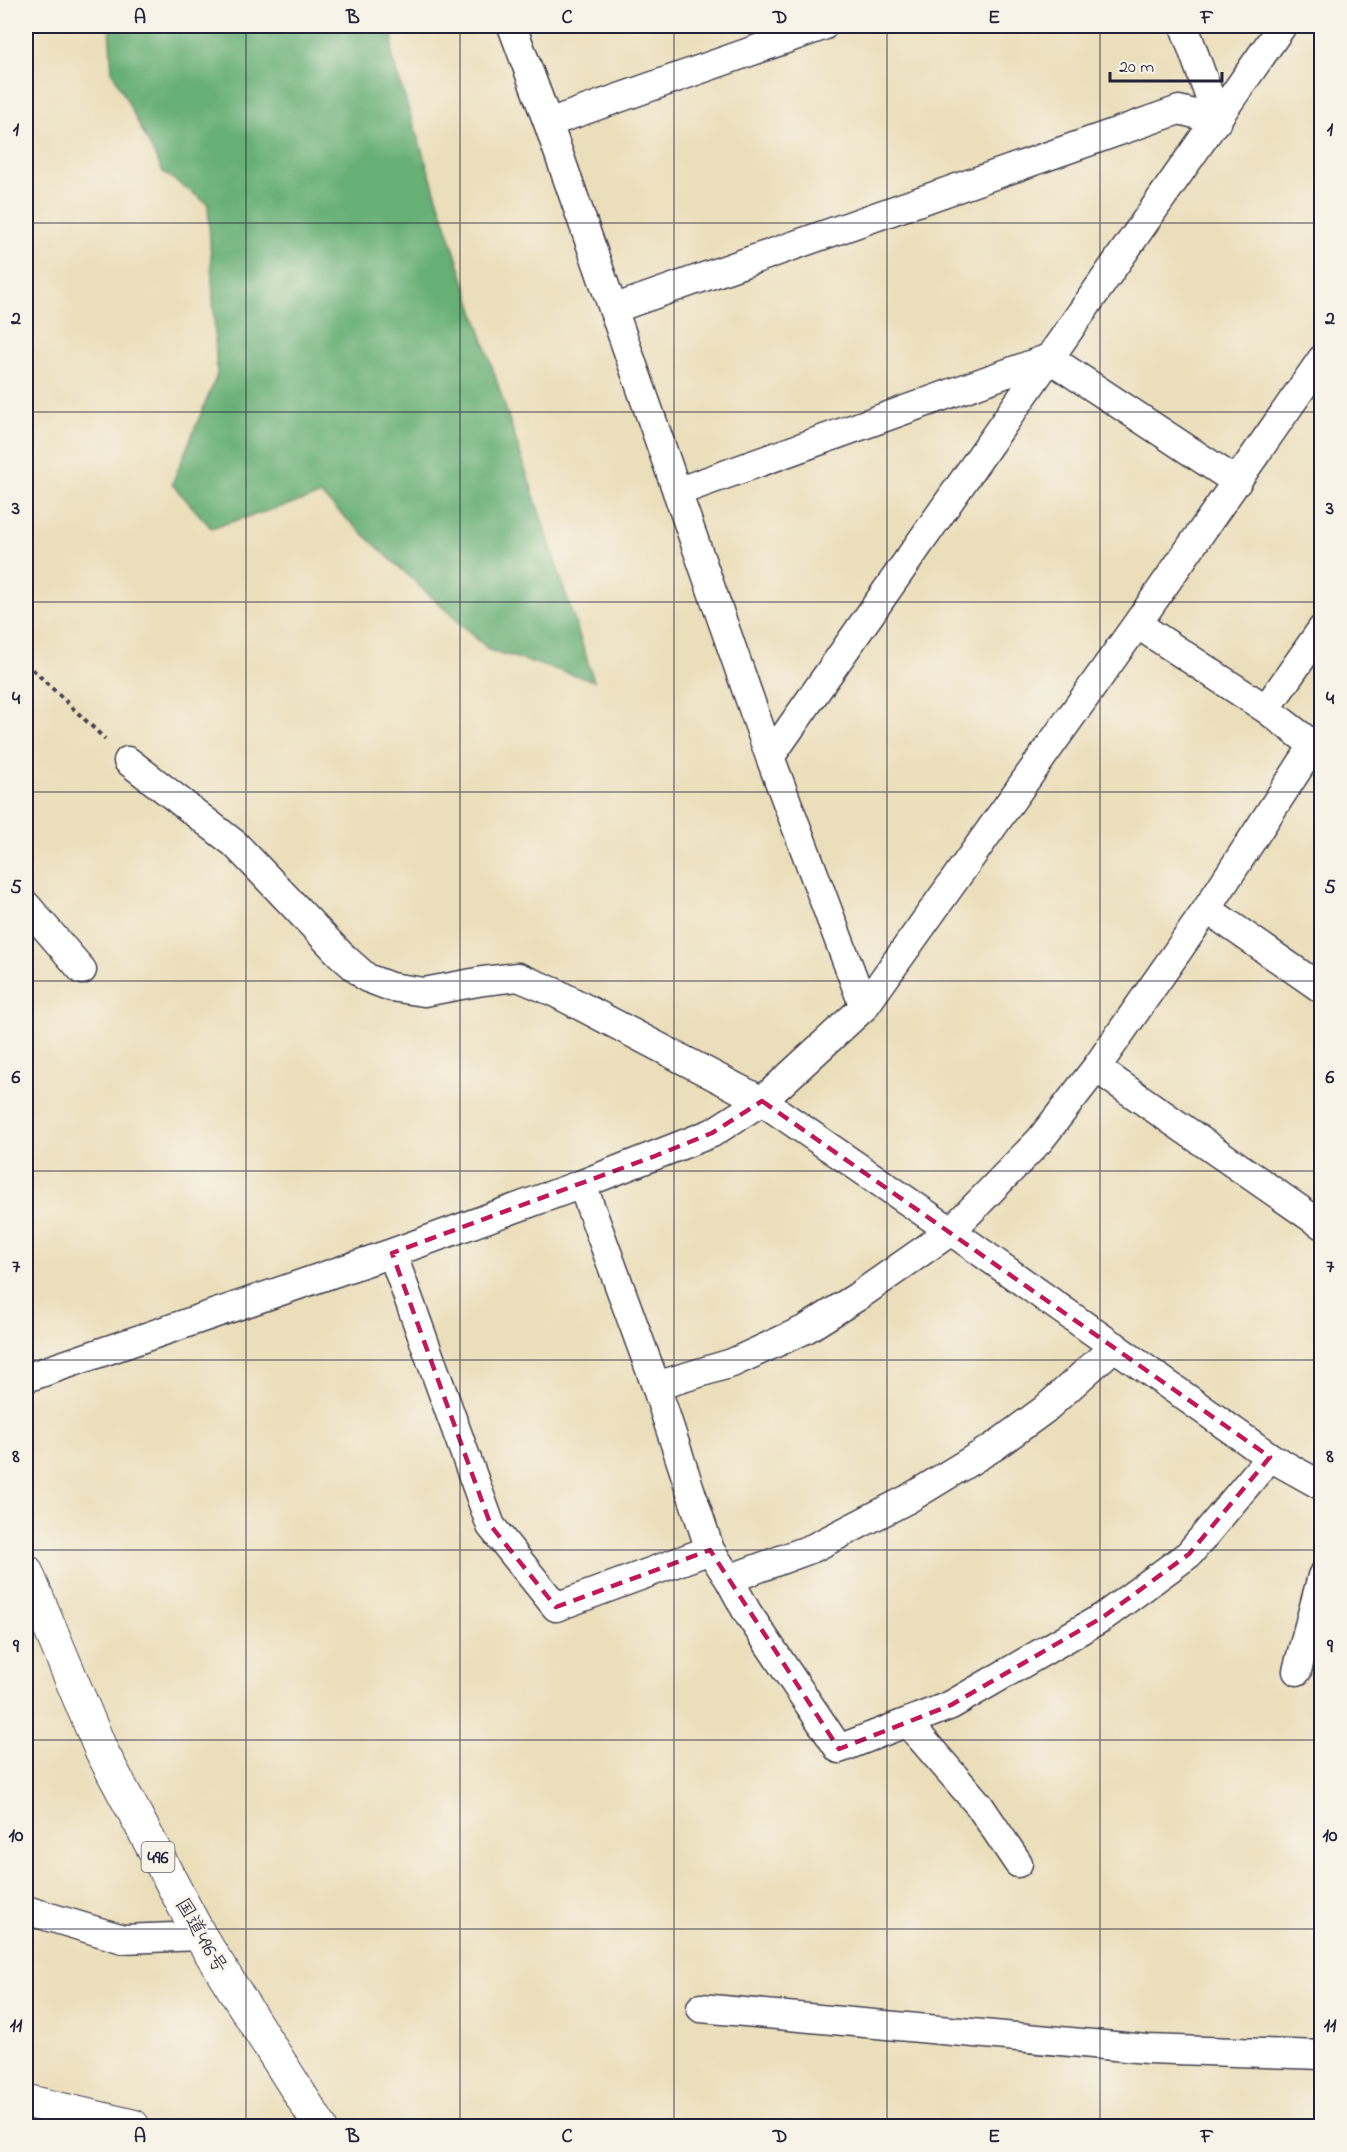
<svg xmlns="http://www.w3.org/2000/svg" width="1347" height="2152" viewBox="0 0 1347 2152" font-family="'Indie Flower','Klee One',sans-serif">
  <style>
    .forest { fill: #66af75; stroke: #446858; stroke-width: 1.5 }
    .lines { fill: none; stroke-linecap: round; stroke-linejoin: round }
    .minor-casing { stroke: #403e4e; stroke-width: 31 }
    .trunk-casing { stroke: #403e4e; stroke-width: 35 }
    .motorway-casing { stroke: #403e4e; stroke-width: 35 }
    .path { stroke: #403e4e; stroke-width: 4; stroke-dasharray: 4.5 4.5; stroke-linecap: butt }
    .minor { stroke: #fff; stroke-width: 28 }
    .trunk { stroke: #fff; stroke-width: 33 }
    .motorway { stroke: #fff; stroke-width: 33 }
    .marked { fill: none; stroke: #c2185b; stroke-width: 4.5; stroke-dasharray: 12 8; stroke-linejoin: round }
    .grid { fill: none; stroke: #22223b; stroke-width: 1.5; stroke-opacity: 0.55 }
    .labels { text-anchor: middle; stroke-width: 5; stroke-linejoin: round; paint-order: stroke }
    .shield { fill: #f7f3e8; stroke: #62616f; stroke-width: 1.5 }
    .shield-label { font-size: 18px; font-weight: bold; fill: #22223b }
    .street-label { font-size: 20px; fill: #22223b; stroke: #f7f3e8 }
    .neatline { fill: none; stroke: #22223b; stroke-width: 2 }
    .grid-label { font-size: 20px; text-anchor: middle; font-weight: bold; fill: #22223b }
  </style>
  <rect width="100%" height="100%" fill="#f7f3e8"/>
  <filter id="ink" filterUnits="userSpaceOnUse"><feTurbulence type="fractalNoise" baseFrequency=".0167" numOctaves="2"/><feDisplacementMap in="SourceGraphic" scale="12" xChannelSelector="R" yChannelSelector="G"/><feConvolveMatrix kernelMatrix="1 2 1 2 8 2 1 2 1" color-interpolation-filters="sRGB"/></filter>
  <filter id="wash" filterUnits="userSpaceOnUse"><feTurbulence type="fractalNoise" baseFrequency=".008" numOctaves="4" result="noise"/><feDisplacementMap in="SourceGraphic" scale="24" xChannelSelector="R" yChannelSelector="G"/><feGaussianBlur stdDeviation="1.35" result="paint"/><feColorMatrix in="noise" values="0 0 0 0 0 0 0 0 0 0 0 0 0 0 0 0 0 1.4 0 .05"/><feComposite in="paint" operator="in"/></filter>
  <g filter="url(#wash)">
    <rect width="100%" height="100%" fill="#ebdeba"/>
    <!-- forest -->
    <path class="forest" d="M109 26H393L392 58 594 681 489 650 321 495 211 528 172 484 217 375 208 204 163 172 112 71Z"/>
  </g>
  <g filter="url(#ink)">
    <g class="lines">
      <!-- minor casing -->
      <g class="minor-casing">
        <path id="minor" d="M512 26 548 123 770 757 864 1007
          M1184 26 1218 120
          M548 123 823 26
          M613 309 1179 110 1218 120
          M1049 358 1237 482
          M677 492 1049 358
          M1137 624 1266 709 1322 752
          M1266 709 1322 629
          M770 757 1282 26
          M128 761 235 844 341 955 367 978 391 987 424 992 483 981 518 977 554 992 762 1101 951 1231 1270 1457 1322 1486
          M26 905 82 970
          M1207 909 1322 989
          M1096 1068 1322 1225
          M582 1184 656 1386 710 1550 729 1579 747 1612 839 1749 951 1705 1103 1617 1189 1554 1270 1457
          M392 1253 491 1526 556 1607 710 1550
          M26 1378 392 1253 582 1184 712 1133 762 1101 864 1007 1137 624 1322 359
          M656 1386 732 1363 806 1329 857 1297 951 1231 1040 1140 1096 1068 1207 909 1313 746
          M729 1579 813 1548 908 1499 995 1446 1044 1410 1115 1346
          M1297 1671 1322 1576
          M908 1723 979 1805 1018 1863
          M26 1910 123 1939 200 1936
          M701 2008 1147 2049 1322 2055"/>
      </g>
      <!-- trunk casing -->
      <g class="trunk-casing">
        <path id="trunk" d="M26 1571 101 1750 200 1936 320 2126"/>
      </g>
      <!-- motorway casing -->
      <g class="motorway-casing">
        <path id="motorway" d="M26 2101 133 2126"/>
      </g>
      <!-- path -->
      <path class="path" d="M26 663 105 739"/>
      <!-- minor -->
      <use href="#minor" class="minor"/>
      <!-- trunk -->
      <use href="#trunk" class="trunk"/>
      <!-- motorway -->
      <use href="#motorway" class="motorway"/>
    </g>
  </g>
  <!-- marked area -->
  <path class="marked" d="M762 1101 1270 1457 1189 1554 1103 1617 951 1705 839 1749 710 1550 556 1607 491 1526 392 1253 655 1156 712 1133Z"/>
  <!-- grid -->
  <path class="grid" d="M246 26V2126M460 26V2126M674 26V2126M887 26V2126M1100 26V2126M26 223H1322M26 412H1322M26 602H1322M26 792H1322M26 981H1322M26 1171H1322M26 1360H1322M26 1550H1322M26 1740H1322M26 1929H1322"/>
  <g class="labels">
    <!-- shield labels -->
    <rect class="shield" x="141.5" y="1842" width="33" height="30" rx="4.5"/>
    <g class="shield-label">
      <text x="158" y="1863">496</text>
    </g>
    <!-- street labels -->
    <g class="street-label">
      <text transform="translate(202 1935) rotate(60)" y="7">国道496号</text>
    </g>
  </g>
  <!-- margin -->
  <rect width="1347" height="2152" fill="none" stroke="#f7f3e8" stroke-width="66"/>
  <!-- scale -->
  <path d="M1110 72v9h112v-9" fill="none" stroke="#22223b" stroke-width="3"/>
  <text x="1119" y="72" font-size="18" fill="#22223b" stroke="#f7f3e8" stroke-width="4.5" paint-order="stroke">20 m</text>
  <rect x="33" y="33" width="1281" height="2086" class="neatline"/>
  <g class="grid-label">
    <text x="140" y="23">A</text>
    <text x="353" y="23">B</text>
    <text x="567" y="23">C</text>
    <text x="780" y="23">D</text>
    <text x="994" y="23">E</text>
    <text x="1207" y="23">F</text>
    <text x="16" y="135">1</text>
    <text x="1330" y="135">1</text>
    <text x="16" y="324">2</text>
    <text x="1330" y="324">2</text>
    <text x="16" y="514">3</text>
    <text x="1330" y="514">3</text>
    <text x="16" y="704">4</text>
    <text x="1330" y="704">4</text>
    <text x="16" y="893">5</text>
    <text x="1330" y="893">5</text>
    <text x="16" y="1083">6</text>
    <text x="1330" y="1083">6</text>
    <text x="16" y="1272">7</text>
    <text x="1330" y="1272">7</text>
    <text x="16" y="1462">8</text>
    <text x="1330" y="1462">8</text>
    <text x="16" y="1652">9</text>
    <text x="1330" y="1652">9</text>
    <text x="16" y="1841">10</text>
    <text x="1330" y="1841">10</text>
    <text x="16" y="2031">11</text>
    <text x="1330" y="2031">11</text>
    <text x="140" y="2142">A</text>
    <text x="353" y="2142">B</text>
    <text x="567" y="2142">C</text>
    <text x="780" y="2142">D</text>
    <text x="994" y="2142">E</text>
    <text x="1207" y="2142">F</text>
  </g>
</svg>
